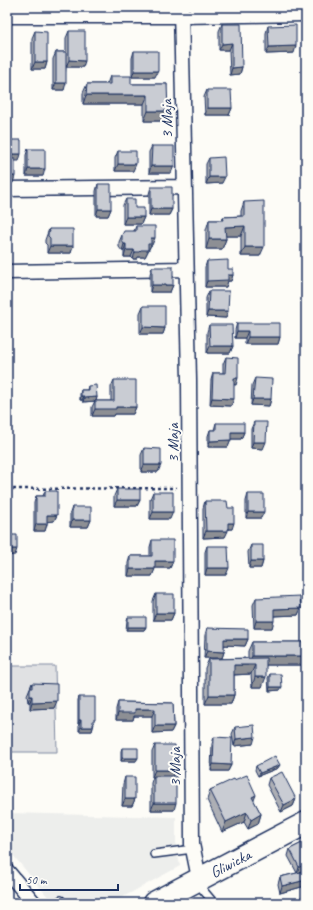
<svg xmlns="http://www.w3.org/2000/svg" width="313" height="910" viewBox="0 0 313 910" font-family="Caveat,sans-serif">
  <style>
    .built { fill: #edeeec }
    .green { fill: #e0e1e3; stroke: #7e88a0 }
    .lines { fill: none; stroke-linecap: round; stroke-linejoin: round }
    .lane-casing { stroke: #1b2f5e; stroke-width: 10 }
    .street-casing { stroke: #1b2f5e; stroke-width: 17 }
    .primary-casing { stroke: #1b2f5e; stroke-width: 25 }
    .path { stroke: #1b2f5e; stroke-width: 2.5; stroke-dasharray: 3 3; stroke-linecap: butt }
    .lane { stroke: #fdfcf7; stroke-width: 7 }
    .street { stroke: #fdfcf7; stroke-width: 14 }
    .primary { stroke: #fdfcf7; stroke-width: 22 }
    .wall { fill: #adafb5; stroke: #1b2f5e }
    .shaded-wall { fill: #8d8f94; stroke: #1b2f5e }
    .building { fill: #c9ccd3; stroke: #1b2f5e }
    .labels { text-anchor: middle; stroke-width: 4; stroke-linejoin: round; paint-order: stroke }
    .street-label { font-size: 16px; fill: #1b2f5e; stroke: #fdfcf7 }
  </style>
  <rect width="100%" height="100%" fill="#fdfcf7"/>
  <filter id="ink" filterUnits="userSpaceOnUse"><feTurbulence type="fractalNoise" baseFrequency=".025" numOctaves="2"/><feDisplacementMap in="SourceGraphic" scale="8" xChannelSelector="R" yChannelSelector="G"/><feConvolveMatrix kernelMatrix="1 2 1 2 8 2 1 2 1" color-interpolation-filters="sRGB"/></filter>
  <g filter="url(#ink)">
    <!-- built -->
    <path class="built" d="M7 813 176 817V844L180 866 112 903H53L7 848Z"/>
    <!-- green -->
    <path class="green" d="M7 666H55L57 752H7Z"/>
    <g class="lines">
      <!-- lane casing -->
      <g class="lane-casing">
        <path id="lane" d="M154 854 193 849
          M200 880 203 890 214 903
          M57 903 61 900"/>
      </g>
      <!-- street casing -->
      <g class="street-casing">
        <path id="street" d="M181 7 189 380 192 844 199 878
          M7 16H181L306 14
          M7 189 185 187
          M7 272 186 269
          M7 871 34 903"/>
      </g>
      <!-- primary casing -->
      <g class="primary-casing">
        <g id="primary">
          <path id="s1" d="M154 903 306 823"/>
        </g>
      </g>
      <!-- path -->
      <path class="path" d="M7 489 176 488"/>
      <!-- lane -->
      <use href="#lane" class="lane"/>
      <!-- street -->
      <use href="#street" class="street"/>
      <!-- primary -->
      <use href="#primary" class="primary"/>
    </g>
    <!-- wall -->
    <path class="wall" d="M222 24 242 67 240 74 230 75 229 50H219V31Z
      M268 26 294 53 266 54V33Z
      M35 31 47 62 45 69H32V38Z
      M69 31 83 67H66L64 90H53V59L56 52H66V38Z
      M134 51 155 77H132V58Z
      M110 76 131 84H167L164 121H144V104H83V93L87 84H107Z
      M207 90 232 108 229 115H205L204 97Z
      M152 146 171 173H149V152Z
      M28 149 43 176H26V155Z
      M118 151 133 171H115V158Z
      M209 158 222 183 206 184V164Z
      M98 184 111 209 108 216H96V191Z
      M151 187 172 209 169 215H149V194Z
      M126 199 144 217 141 224H123V205Z
      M244 202 260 256H241V236H225L226 239 222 249H206V230L209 220H222L223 217 241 216V211Z
      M136 226 152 245H151L145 257H138L137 259H133L131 257H124V251H122L119 247V242L122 235 134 231Z
      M49 229 73 246 71 253H47V245L45 243V240Z
      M207 261 228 269 233 275 231 281H228L226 287H205V267Z
      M152 267 173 285 170 292H150V274Z
      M209 291 228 311 226 318 206 317V298Z
      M143 306 165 328 163 334H140V313Z
      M237 323 280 337 278 344H245V338H235V330Z
      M209 325 233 346 230 353H207V332Z
      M226 357 236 385 234 384 231 406 210 405 211 380 213 373H223V364Z
      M255 378 271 399 269 406 251 405 252 385Z
      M114 380 136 407 133 414H115L114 416H92V407L95 401 83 402 82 400H80V394L81 390H87L88 386 97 397 96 401H111V387Z
      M254 422 263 449 251 448V429Z
      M216 423 244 432 241 439H231L228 447H208V436L210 430H214Z
      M144 448 158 472H141V455Z
      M117 489 140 500 137 506H114V496Z
      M45 491 57 515 54 521H47V524L45 531H34V503L36 496H43Z
      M153 492 170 519H150V499Z
      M248 494 261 518H246V501Z
      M205 501 228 508 232 529H228L225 537 203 538V508Z
      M72 507 91 520 88 527H70V513Z
      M152 540 173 561 170 568H155L152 576H128V563L130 556H150V547Z
      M251 545 263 561 261 568H249L248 552Z
      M207 546 226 575H205V552Z
      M156 594 174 613 171 620H153V601Z
      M256 598 301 608 298 615 274 616 272 628H254L253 605Z
      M128 617 146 627 144 630H126L127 620Z
      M207 628 248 639 245 646 224 645V652L222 658H204L205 635Z
      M252 642H306V665H266L262 687H252L251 674 234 675V695L231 704H205V668L209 659 248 658V651Z
      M270 674 280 690 269 691 268 678Z
      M32 683 54 708 30 709V702H28L27 695Z
      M79 697 94 724 92 731H79V724H78V700Z
      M118 702 173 703 174 726 171 732 152 733V716H134L133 720H116V709Z
      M235 727 253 744 234 746 232 734Z
      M214 737 231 765 228 771H211L212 744Z
      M155 745 173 776 174 810H151V783L153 777H152V752Z
      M122 748 136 761H121V751Z
      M256 766 278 768 258 776 255 770Z
      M125 777 135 799 132 806H122L123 784Z
      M269 778 296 799 293 806 281 812 267 785Z
      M234 780 254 801 261 814 258 824 248 829 244 822 222 832 207 800 210 790Z
      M306 841V869L299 873 306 875V883L305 886 280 893 278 884 280 877 297 873 288 856 290 849Z"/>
    <!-- shaded-wall -->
    <path class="shaded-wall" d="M232 43 229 50H219L222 44Z
      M296 46 294 53 266 54 269 47Z
      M69 60 85 61 83 67H66Z
      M35 62H47L45 69H32Z
      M242 67 240 74 230 75 232 68Z
      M134 71H158L155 77H132Z
      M56 83H66L64 90H53Z
      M86 95H148L144 104H83Z
      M207 108H232L229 115H205Z
      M148 111H168L164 121H144Z
      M7 154H21L19 161H7Z
      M118 164H136L133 171H115Z
      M151 166H174L171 173H149Z
      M28 169H45L43 176H26Z
      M7 176H15L13 183H7Z
      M209 177H225L222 183 206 184Z
      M98 209H111L108 216H96Z
      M151 209H172L169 215H149Z
      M126 217H144L141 224H123Z
      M245 226 241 236H222L225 227Z
      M151 238H155L152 245H151L145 257H138L137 259H133L135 252 141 250Z
      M209 239H226L222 249H206Z
      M124 244H126L124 251H122Z
      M50 246H73L71 253H47Z
      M245 247H264L260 256H241Z
      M126 250H134L131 257H124Z
      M228 275H233L231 281H228L226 287H205L207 281Z
      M152 285H173L170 292H150Z
      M208 311H228L226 318 206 317Z
      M143 327 165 328 163 334H140Z
      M237 331H248L245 338H235Z
      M248 337H280L278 344H245Z
      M210 346H233L230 353H207Z
      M234 378H238L236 385 232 384Z
      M81 396H84L82 400H80Z
      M97 397 96 401 83 402 84 398Z
      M212 398 234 399 231 406 210 405Z
      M253 399H271L269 406 251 405Z
      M116 407H136L133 414H115L114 416H92L95 409Z
      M231 432H244L241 439H228Z
      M231 440 228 447H208L210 441Z
      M253 442H266L263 449 251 448Z
      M144 465H161L158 472H141Z
      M117 500H140L137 506H114Z
      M153 512H173L170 519H150Z
      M248 512H264L261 518H246Z
      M47 515H57L54 521 45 522Z
      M72 520H91L88 527H70Z
      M228 523H234L232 529H225Z
      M36 524H47L45 531H34Z
      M206 531H228L225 537 203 538Z
      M7 549H17L15 555 7 556Z
      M155 561H173L170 568H152Z
      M251 561H263L261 568H249Z
      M207 568H229L226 575H205Z
      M130 569H155L152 576H128Z
      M301 608 298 615 271 616 274 609Z
      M156 613H174L171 620H153Z
      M256 621H274L272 628H254Z
      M128 627H146L144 630H126Z
      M224 639H248L245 646 222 645Z
      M207 651 224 652 222 658H204Z
      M252 656H306V665H255L251 674 231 675 234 665H248Z
      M255 677H266L262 687H252Z
      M270 687H282L280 690 269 691Z
      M209 695H234L231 704H205Z
      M30 696H32L30 702H28Z
      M57 701 54 708 30 709 32 702Z
      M135 709H155L152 716H134L133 720H116L118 713Z
      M79 720H81L79 724H78Z
      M155 726H174L171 732 152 733Z
      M81 727H93L92 731H79Z
      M255 737 253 744 234 746 236 739Z
      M122 758H138L136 761H121Z
      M213 764 231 765 228 771H211Z
      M280 765 278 768 258 776 260 773Z
      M155 770H175L172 777H152Z
      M256 795 252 805V797Z
      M125 799H135L132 806H122Z
      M296 799 293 806 281 812 284 805Z
      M154 803H176L174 810H151Z
      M247 812 244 822 222 832 226 822Z
      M261 814 258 824 248 829 251 820Z
      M306 864V869L297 874 299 867Z
      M306 880V883L305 886 280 893 282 886Z"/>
    <!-- building -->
    <path class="building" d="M222 24H241L242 67 232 68V43L222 44Z
      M296 25V46L269 47 268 26Z
      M35 31 47 32V62H35Z
      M69 31H85V61L69 60Z
      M134 51H158V71H134Z
      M56 52H66V83H56Z
      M110 76H131V84H167L168 111H148V95H86L87 84H110Z
      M207 90H231L232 108H207Z
      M7 140H21V154H7Z
      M152 146H174V166H151Z
      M28 149H45V169H28Z
      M118 151H136V164H118Z
      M224 157 225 177H209V158Z
      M7 159H15V176H7Z
      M98 184H111V209H98Z
      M151 187H172V209H151Z
      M126 199H135V208H144V217H126Z
      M264 201V247H245V226L225 227 226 239H209V220H224L223 217 244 216V202Z
      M136 226H155V238H151V244H148V250H141L139 252H135L134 250H126V244H124L122 241V235L124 231H136Z
      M49 229H73V246H50V238L48 236V233L50 232Z
      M228 260V269H233V275H228V280L207 281V261Z
      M152 267H173V285H152Z
      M209 291H229L228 311H208Z
      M143 306H165V328L143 327Z
      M237 323H280V337H248V331H237Z
      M209 325H232L233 346H210Z
      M226 357 238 358V378H234V399L212 398 213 373H225Z
      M255 378 272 379 271 399H253Z
      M114 380H136V407H116V409H95V401H114Z
      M96 385 97 397 84 398V396H81V390H88V386Z
      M254 422H267L266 442H253Z
      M216 423H244V432H231V440L210 441V430H216Z
      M144 448 161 449V465H144Z
      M117 489H140V500H117Z
      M45 491H57V515H47V524H36V496H45Z
      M153 492H173V512H153Z
      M7 493H8V521H7Z
      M248 494H264V512H248Z
      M205 501H227L228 508H234V523H228V531H206Z
      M72 507H91V520H72Z
      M7 535H17V549H7Z
      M152 540H173V561H155V569H130V556H152Z
      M251 545H263V561H251Z
      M207 546H228L229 568H207Z
      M156 594H174V613H156Z
      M300 596 301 608 274 609V621H256V598Z
      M128 617H146V627H128Z
      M207 628 248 629V639H224V652L207 651Z
      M252 642H306V656H252Z
      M266 658V677H255V665H234V695H209V659Z
      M270 674H281L282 687H270Z
      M32 683 57 684V701L32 702V696H30V688H32Z
      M79 697H95V720H93V727H81V720H79Z
      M118 702 173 703 174 726H155V709H135V713H118Z
      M254 725 255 737 236 739 235 727Z
      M214 737 232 738 231 765 213 764Z
      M155 745H175V770H155Z
      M122 748H138V758H122Z
      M275 756 280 765 260 773 256 766Z
      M282 772 296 799 284 805 269 778Z
      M247 775 256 795 252 797 261 814 251 820 247 812 226 822 210 790 234 779V780Z
      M154 776H176V803H154Z
      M125 777H135V799H125Z
      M306 841V864L299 867 290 849Z
      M305 871 306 875V880L282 886 280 877Z"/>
  </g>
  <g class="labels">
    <!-- street labels -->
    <g class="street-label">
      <text transform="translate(166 119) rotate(-91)" y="6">3 Maja</text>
      <text transform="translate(172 443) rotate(-90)" y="6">3 Maja</text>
      <text transform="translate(174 767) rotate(-90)" y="6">3 Maja</text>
      <text dy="6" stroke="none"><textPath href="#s1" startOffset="86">Gliwicka</textPath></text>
    </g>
  </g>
  <!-- margin -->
  <rect width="313" height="910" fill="none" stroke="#fdfcf7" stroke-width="24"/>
  <rect x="12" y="12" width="289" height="886" fill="none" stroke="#1b2f5e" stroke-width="1.5" filter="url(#ink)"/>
  <!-- scale -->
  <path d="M20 884v6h98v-6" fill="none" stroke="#1b2f5e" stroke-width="2"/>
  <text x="26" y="884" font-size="12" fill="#1b2f5e" stroke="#fdfcf7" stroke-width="3" paint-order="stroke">50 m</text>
</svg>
